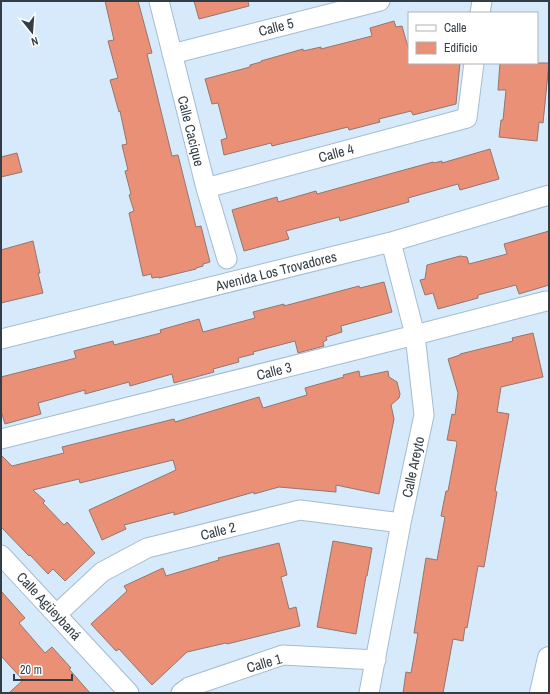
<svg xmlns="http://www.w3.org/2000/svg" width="550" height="694" viewBox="0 0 550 694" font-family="'Archivo Narrow',sans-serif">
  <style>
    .building { fill: #ea9077; stroke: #93766d }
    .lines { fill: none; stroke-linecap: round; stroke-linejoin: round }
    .minor-casing { stroke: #a4bcd0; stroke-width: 21 }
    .motorway-casing { stroke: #a4bcd0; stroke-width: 24 }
    .minor { stroke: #fff; stroke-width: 19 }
    .motorway { stroke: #fff; stroke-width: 22 }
    .labels { text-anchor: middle; stroke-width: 3; stroke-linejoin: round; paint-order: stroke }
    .street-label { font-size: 14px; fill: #333d45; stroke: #fff }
  </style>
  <rect width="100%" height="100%" fill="#d6eafb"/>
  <!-- building -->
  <path class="building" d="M105 1H138L152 53 147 54 172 156 178 155 196 227 201 226 210 262 203 264V266L196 268V269L159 278V277L152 278 151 274 143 276 129 213 134 211 129 195 131 194 125 171 128 170 122 145 127 144 120 111 119 112 110 80 118 78 108 41 114 40Z
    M194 1H248L249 6 199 19Z
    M394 21 396 27 402 26 409 51V63H460L456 104 413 115 411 111 379 119 380 122 349 130 348 127 272 146 271 143 224 155 221 140 227 138 218 103 212 104 205 79 250 67V65L261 62V61L303 49V51L321 47V49L372 36 370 28Z
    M500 63H549L543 123 539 122 537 141 499 137 501 120H503L506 90H498Z
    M490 149 499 179 460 190 458 184 408 198 409 202 340 221 339 217 286 231 289 239 244 251 232 210 277 197 278 202 316 191 317 194 433 162 434 163 442 161V163Z
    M17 153 22 172 1 177V157Z
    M549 231V285L519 294 516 285 478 295V298L438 309 433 293 425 295 420 280 425 279 427 265 460 256 467 257 469 264 507 254 504 244Z
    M33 241 40 273H38L43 293 1 303V250Z
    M384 282 392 312 341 326 342 332 326 337 327 340 323 342 324 346 298 353 295 341 253 352 254 354 238 358 239 362 213 369 214 372 174 383 172 374 130 386 129 382 85 394V390L38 403 41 414 5 424 1 411V377L76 358 74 351 113 341 114 345 161 333 160 330 199 319 203 332 255 318 253 312 284 304V306L359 286 360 288Z
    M533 333 543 377 501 387 497 412 509 414 495 491 497 492 484 567 478 566 467 628 465 627 463 641 453 639 443 693H403L406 672 411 673 418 633H414L426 558 437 560 445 517 441 516 446 491H448L457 443 456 441 447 440 452 414 455 415 458 393 448 359 460 355V354L513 341 512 338Z
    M359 371 360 377 388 371 389 377 397 382 400 394 399 398 391 405 394 419 379 494 336 485V492L279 487 254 494V492L174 515V512L124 525 126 529 102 540 89 510 176 470 173 460 80 483 79 479 33 490 45 501 43 503 64 525 67 522 95 553 65 581 53 569 48 574 30 555 29 556 1 527V455L12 466 64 453 62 447 174 419 175 422 259 397 263 408 307 395 305 388 344 377 343 375Z
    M333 541 372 548 367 576H366L356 634 317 627Z
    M279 543 287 575 281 577 289 609 296 607 300 626 227 644 226 643 187 652 152 685 119 649 116 651 91 624 127 591 124 586 163 568 166 576 219 560 218 558Z
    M1 591 25 618 19 623 45 653 52 647 71 668 69 669 90 693H9L23 680 1 656Z"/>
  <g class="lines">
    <!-- minor casing -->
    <g class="minor-casing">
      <path id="minor" d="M159 1 206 188 227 259
        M480 13 482 1
        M172 54 380 1
        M206 188 467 118 474 63
        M1 339 391 242 549 195
        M1 439 415 335 546 301
        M1 555 129 693
        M57 614 102 572 147 548 300 510 401 523
        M181 693 189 687 283 655 376 660
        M369 693 401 523 424 415 415 335 391 242"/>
    </g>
    <!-- motorway casing -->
    <g class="motorway-casing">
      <path id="motorway" d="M541 693 549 658"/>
    </g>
    <!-- minor -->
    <use href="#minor" class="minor"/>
    <!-- motorway -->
    <use href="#motorway" class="motorway"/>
  </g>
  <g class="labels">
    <!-- street labels -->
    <g class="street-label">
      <text transform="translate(276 27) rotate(-14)" y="5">Calle 5</text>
      <text transform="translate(191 131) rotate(76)" y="5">Calle Cacique</text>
      <text transform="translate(336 153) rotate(-15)" y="5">Calle 4</text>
      <text transform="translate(276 271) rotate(-14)" y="5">Avenida Los Trovadores</text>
      <text transform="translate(274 371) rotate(-14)" y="5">Calle 3</text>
      <text transform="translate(413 467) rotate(-78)" y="5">Calle Areyto</text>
      <text transform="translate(218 531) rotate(-14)" y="5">Calle 2</text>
      <text transform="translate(49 606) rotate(47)" y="5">Calle Agüeybaná</text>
      <text transform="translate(264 663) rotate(-16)" y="5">Calle 1</text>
    </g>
  </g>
  <!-- border -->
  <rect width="550" height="694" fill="none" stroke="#333d45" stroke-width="4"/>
  <!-- legend -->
  <rect x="408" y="12" width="130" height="52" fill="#ffffff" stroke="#adb1b5"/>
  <rect x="416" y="25" width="20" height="6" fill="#ffffff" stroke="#adb1b5"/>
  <text x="444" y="32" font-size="12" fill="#333d45">Calle</text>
  <rect x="416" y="42" width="20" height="12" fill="#ea9077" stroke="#adb1b5"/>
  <text x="444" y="52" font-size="12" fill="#333d45">Edificio</text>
  <!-- north arrow -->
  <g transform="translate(32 32) rotate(163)" stroke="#ffffff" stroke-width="3" paint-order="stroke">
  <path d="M0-3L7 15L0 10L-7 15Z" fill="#333d45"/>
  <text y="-6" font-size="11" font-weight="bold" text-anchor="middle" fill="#333d45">N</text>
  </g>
  <!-- scale -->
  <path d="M14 674v6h58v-6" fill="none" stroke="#333d45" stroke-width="2"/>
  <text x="20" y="674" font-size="12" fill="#333d45" stroke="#ffffff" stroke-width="3" paint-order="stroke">20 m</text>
</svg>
